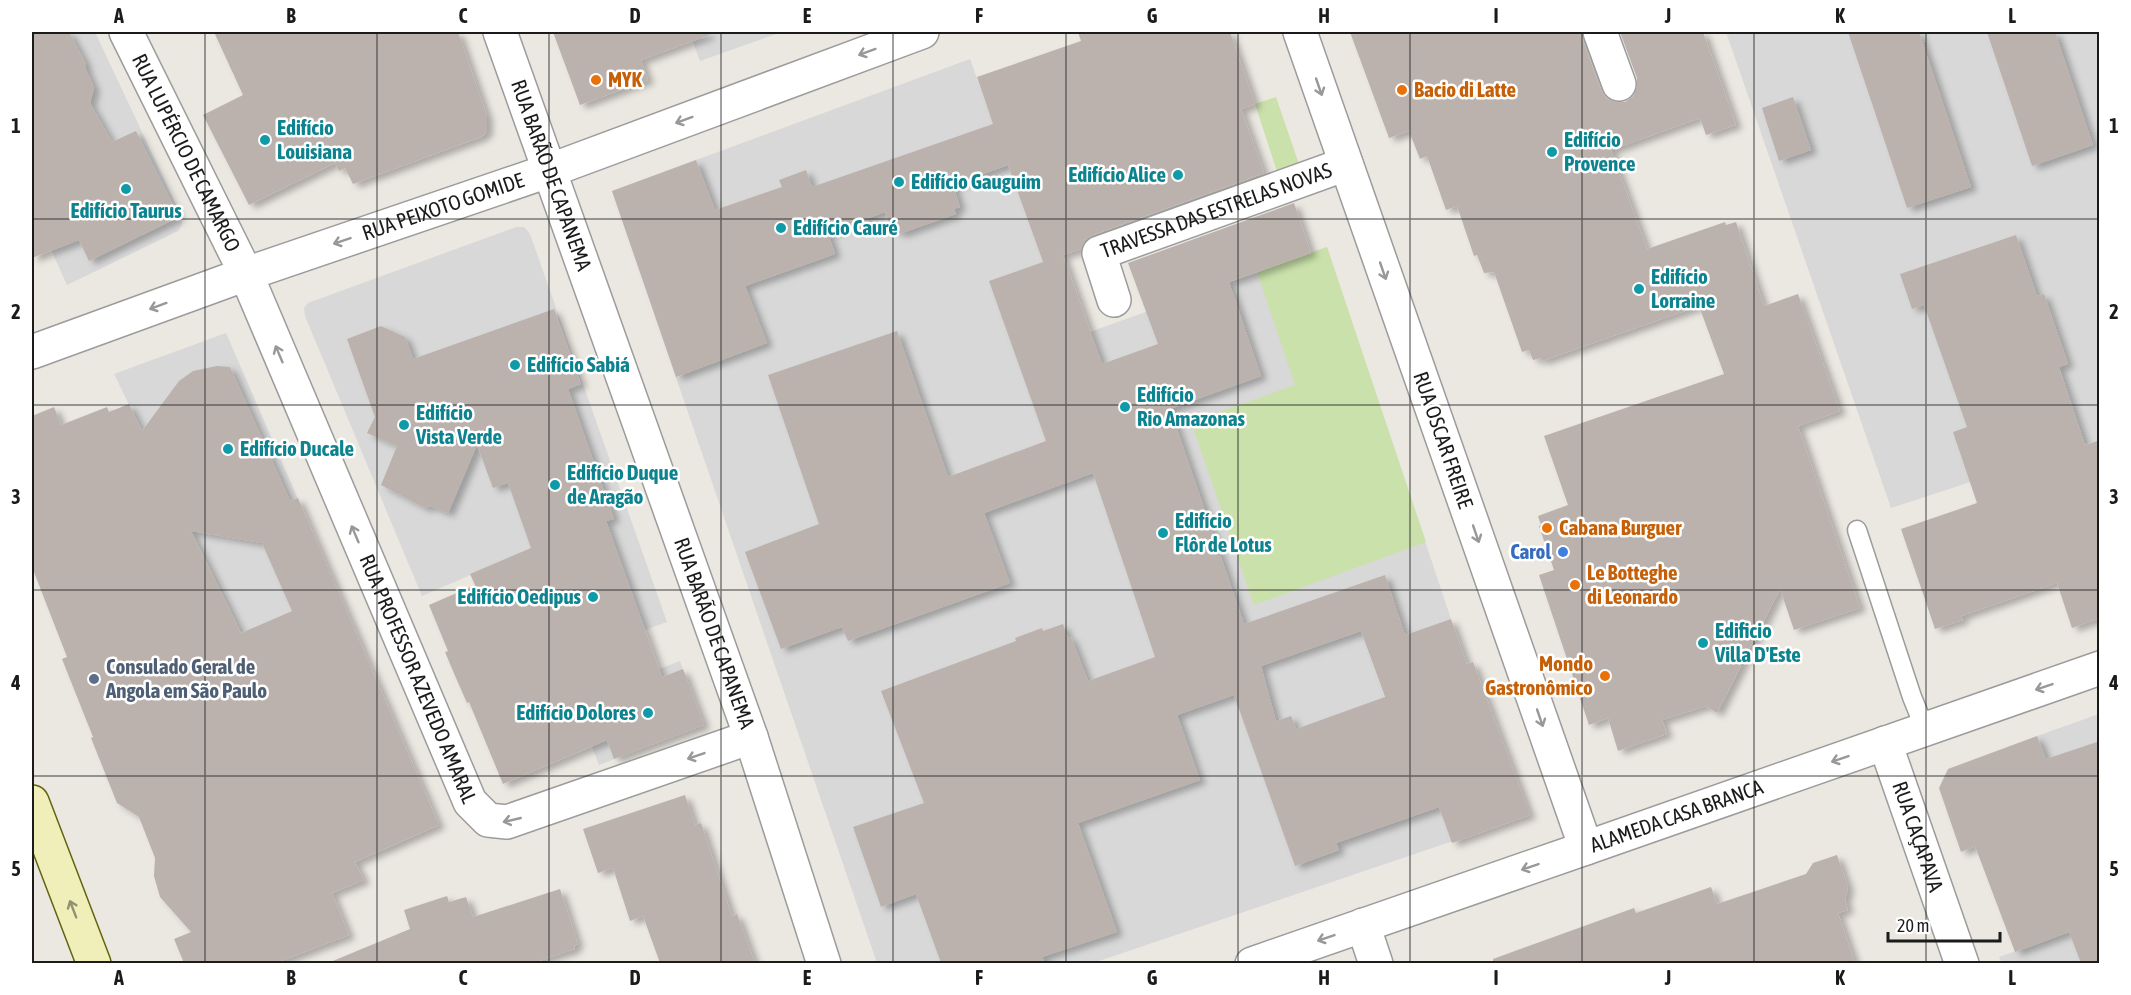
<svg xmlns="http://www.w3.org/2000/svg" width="2131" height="995" viewBox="0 0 2131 995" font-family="'Asap Condensed',sans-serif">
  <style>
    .residential { fill: #d9d8d8 }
    .grass { fill: #cae1ab }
    .building { fill: #bbb2ae; fill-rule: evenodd; filter: url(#shadow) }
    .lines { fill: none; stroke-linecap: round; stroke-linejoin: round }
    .service-casing { stroke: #9c9c9c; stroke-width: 21 }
    .minor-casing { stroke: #9c9c9c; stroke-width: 36 }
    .tertiary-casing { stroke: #9c9c9c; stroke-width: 36 }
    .secondary-casing { stroke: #626410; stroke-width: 36 }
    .service { stroke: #fff; stroke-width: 18 }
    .minor { stroke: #fff; stroke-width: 33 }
    .tertiary { stroke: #fff; stroke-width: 33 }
    .secondary { stroke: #f1efb9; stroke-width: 33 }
    .oneway { stroke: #989898 }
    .oneway2 { stroke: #919072 }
    .grid { fill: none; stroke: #1b1b1b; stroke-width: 1.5; stroke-opacity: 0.55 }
    .food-dot { fill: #e8710a; stroke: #fff; stroke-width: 2 }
    .culture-dot { fill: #0f9aa8; stroke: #fff; stroke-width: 2 }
    .shop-dot { fill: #3f7fe0; stroke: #fff; stroke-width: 2 }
    .service-dot { fill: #5c6f8a; stroke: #fff; stroke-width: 2 }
    .labels { text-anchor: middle; stroke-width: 5; stroke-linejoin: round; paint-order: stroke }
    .food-label { font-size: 21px; font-weight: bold; fill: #c56008; stroke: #fff; text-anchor: start }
    .culture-label { font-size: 21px; font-weight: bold; fill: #0d838f; stroke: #fff; text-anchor: start }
    .street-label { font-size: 21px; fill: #1b1b1b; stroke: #fff }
    .shop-label { font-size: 21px; font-weight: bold; fill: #366cbe; stroke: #fff; text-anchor: end }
    .service-label { font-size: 21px; font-weight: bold; fill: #4e5e75; stroke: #fff; text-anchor: start }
    .neatline { fill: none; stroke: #1b1b1b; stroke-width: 2 }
    .grid-label { font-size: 20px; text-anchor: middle; font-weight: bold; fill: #1b1b1b }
  </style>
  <defs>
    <filter id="shadow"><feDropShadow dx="6" dy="4" stdDeviation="3" flood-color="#0004"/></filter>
  </defs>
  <rect width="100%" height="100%" fill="#ebe7e1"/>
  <!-- residential -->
  <path class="residential" d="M32 32H95L182 217V225L178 231 67 285 32 208Z
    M689 32H782L700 61Z
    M1726 32H2099V440L1891 508Z
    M970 59 1043 262 1017 358 1327 247 1451 619 1367 648 1400 740 1490 708 1530 815 1093 963H877L612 191Z
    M516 227H524L530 234 667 622 580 653 595 694 680 661 704 725 599 765 517 555 422 596 305 316 304 308 308 303Z
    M226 333 338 591 241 633 114 374Z
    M2099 714V915L2037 736Z
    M2099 921V963H2002L1999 957Z"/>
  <!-- grass -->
  <path class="grass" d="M1276 97 1302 173 1280 181 1255 104Z
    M1327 247 1426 542 1254 605 1191 422 1295 385 1257 272Z"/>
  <!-- building -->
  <path class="building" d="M32 32H69L86 64 85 67 94 88 90 103 112 142 136 131 179 217 89 261 79 240 32 258Z
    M214 32H458L487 116V132L481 137 353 184 345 168 339 171 335 163 249 205 203 115 243 95Z
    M553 32H708L709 35 641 60 648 80 580 105Z
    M1078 32H1230L1255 104 1241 109 1264 173 1093 235 1085 240 1081 249 1063 255 1102 364 1158 344 1128 263 1294 203 1311 253 1229 282 1261 376 1170 409 1244 624 1385 575 1405 635 1451 619 1467 664 1473 662 1530 815 1452 843 1439 807 1336 843 1339 850 1295 866 1234 695 1177 715 1200 780 1078 823 1117 932 1042 957 1045 963H941L916 894 881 907 853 827 924 803 881 691 1016 641 1015 638 1042 628 1043 631 1063 624 1068 638 1071 637 1088 681 1155 657 1093 473 984 513 1010 583 848 641 842 627 781 649 745 552 819 524 768 375 897 331 948 477 1046 441 989 281 1043 262 1008 165 953 185 960 207 954 209 956 214 899 234 897 229 892 231 885 212 828 233 835 254 745 286 767 343 676 377 612 191 696 160 715 210 782 187 779 180 806 170 812 187 993 124 977 77 1081 41ZM1361 631 1385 697 1296 729 1291 716 1276 721 1261 666Z
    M1350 32H1582V38L1601 90 1607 99 1616 102H1625L1633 96 1637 87V78L1620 32H1703L1736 125 1706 135 1700 118 1611 150 1647 249 1725 222 1726 225 1736 222 1764 306 1798 294 1840 411 1798 426 1860 608 1794 630 1780 589 1717 713 1706 706 1662 720 1667 734 1618 751 1608 718 1589 725 1539 575 1554 570 1539 526 1541 525 1538 516 1568 505 1544 436 1724 374 1699 306 1542 361 1541 358 1533 360 1529 350 1522 352 1494 272 1484 273 1477 255 1474 256 1457 206 1446 210 1427 156 1420 159 1409 131 1389 138Z
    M1848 32H1919L1971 187 1907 208Z
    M1987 32H2055L2093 145 2032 166Z
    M1793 97 1811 150 1779 161 1762 108Z
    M2016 235 2037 296 2044 294 2068 364 2059 367 2085 445 2100 440V618L2072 628 2057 583 1961 616 1963 620 1935 629 1901 529 1977 503 1953 432 1967 427 1924 305 1912 309 1900 274Z
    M554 309 581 384 568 389 614 519 606 521 649 641 662 677 683 669 704 725 614 759 607 740 503 784 469 702 467 703 456 678 445 652 448 651 429 605 475 585 470 574 531 548 508 483 493 488 477 445 448 513 430 506 425 508 381 485 397 446 367 433 375 417 347 339 381 326 405 337 413 359Z
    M217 366 230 367 290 501 298 498 439 825 355 862 364 880 332 893 349 935 276 963H184L174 939 191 932 160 897 154 876 155 858 139 817 117 803 91 738 93 737 62 659 67 657 32 567V416L54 407 61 425 107 407 109 412 129 404 142 431 179 381 193 371ZM191 531 262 543 292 611 241 633Z
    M2037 736 2046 759 2100 741V963H2081L2069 932 2015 952 1975 846 1961 852 1939 788 1948 769Z
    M685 795 695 825 701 823 732 916 737 914 755 963H660L643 916 630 921 613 868 598 873 583 829Z
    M1837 855 1848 887 1845 900 1848 910 1838 913 1855 963H1493V959L1634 908 1636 913 1711 887 1717 904 1806 874 1813 863Z
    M560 889 578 944 574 946 575 949 533 963H328L410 929 404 910 447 896 449 902 466 897 473 917Z"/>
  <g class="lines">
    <!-- service casing -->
    <g class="service-casing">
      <path id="service" d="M1857 530 1912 697 1925 729"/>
    </g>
    <!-- minor casing -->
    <g class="minor-casing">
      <g id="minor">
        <path id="s1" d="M126 32 246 274 470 802 488 820 507 822 751 737"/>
        <path id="s2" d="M500 32 751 737 824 964"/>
        <path d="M1600 32 1619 84"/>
        <path id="s3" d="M1114 300 1099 253 1346 164"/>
        <path id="s4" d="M32 352 246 274 551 170 922 32"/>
        <path id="s5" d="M1885 743 1962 964"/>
        <path id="s6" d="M1586 848 2100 668"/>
        <path d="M1363 925 1376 964"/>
      </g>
    </g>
    <!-- tertiary casing -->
    <g class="tertiary-casing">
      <path id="tertiary" d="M1252 964 1586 848 1300 32"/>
    </g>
    <!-- secondary casing -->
    <g class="secondary-casing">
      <path id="secondary" d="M32 802 94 964"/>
    </g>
    <!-- service -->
    <use href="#service" class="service"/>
    <!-- minor -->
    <use href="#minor" class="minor"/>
    <!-- tertiary -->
    <use href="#tertiary" class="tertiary"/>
    <!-- secondary -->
    <use href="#secondary" class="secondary"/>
  </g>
  <!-- one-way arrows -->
  <defs><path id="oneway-shaft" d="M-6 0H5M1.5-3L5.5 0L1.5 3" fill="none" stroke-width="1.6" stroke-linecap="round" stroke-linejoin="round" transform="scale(1.5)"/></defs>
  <g class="oneway">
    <use href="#oneway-shaft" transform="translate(867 52) rotate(160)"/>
    <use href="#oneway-shaft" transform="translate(1319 87) rotate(71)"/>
    <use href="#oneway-shaft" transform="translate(684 120) rotate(160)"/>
    <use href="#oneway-shaft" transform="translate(342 241) rotate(161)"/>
    <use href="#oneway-shaft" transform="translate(1383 271) rotate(71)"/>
    <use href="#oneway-shaft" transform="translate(158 306) rotate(160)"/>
    <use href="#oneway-shaft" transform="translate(279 354) rotate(-113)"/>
    <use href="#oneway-shaft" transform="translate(355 534) rotate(-113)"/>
    <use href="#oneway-shaft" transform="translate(1476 534) rotate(71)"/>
    <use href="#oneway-shaft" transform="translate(2044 687) rotate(161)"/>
    <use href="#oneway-shaft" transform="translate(1540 718) rotate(71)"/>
    <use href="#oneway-shaft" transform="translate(696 756) rotate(161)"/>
    <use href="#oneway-shaft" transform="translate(1840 759) rotate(161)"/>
    <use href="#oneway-shaft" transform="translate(512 820) rotate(167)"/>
    <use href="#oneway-shaft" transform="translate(1530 867) rotate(161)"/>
    <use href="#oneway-shaft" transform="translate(1326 938) rotate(161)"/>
  </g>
  <use class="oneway2" href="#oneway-shaft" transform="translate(73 909) rotate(-111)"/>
  <!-- grid -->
  <path class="grid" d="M205 32V964M377 32V964M549 32V964M721 32V964M893 32V964M1066 32V964M1238 32V964M1410 32V964M1582 32V964M1754 32V964M1926 32V964M32 219H2100M32 405H2100M32 590H2100M32 776H2100"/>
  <!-- markers -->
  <g class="food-dot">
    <circle cx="596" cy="80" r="6"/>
    <circle cx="1402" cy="90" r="6"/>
    <circle cx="1547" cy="528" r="6"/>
    <circle cx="1575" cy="585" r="6"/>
    <circle cx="1605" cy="676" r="6"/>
  </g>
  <g class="culture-dot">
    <circle cx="265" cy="140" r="6"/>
    <circle cx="1552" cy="152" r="6"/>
    <circle cx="1178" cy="175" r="6"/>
    <circle cx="899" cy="182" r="6"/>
    <circle cx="126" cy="189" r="6"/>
    <circle cx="781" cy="228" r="6"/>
    <circle cx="1639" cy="289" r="6"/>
    <circle cx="515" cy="365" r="6"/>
    <circle cx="1125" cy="407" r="6"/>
    <circle cx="404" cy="425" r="6"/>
    <circle cx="228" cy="449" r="6"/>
    <circle cx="555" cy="485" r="6"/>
    <circle cx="1163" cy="533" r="6"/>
    <circle cx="593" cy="597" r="6"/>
    <circle cx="1703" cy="643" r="6"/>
    <circle cx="648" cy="713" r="6"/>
  </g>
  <circle class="shop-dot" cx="1563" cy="552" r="6"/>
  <circle class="service-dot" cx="94" cy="679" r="6"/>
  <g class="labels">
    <!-- food labels -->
    <g class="food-label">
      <text x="608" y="87">MYK</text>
      <text x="1414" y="97">Bacio di Latte</text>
      <text x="1559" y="535">Cabana Burguer</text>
      <text x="1587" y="580">Le Botteghe<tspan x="1587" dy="24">di Leonardo</tspan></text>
      <text x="1593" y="671" text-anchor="end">Mondo<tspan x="1593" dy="24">Gastronômico</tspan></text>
    </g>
    <!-- culture labels -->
    <g class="culture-label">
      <text x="277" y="135">Edifício<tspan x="277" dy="24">Louisiana</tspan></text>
      <text x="1564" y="147">Edifício<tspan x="1564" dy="24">Provence</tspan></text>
      <text x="1166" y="182" text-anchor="end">Edifício Alice</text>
      <text x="911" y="189">Edifício Gauguim</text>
      <text x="126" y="218" text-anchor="middle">Edifício Taurus</text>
      <text x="793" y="235">Edifício Cauré</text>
      <text x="1651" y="284">Edifício<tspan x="1651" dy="24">Lorraine</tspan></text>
      <text x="527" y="372">Edifício Sabiá</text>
      <text x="1137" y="402">Edifício<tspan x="1137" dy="24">Rio Amazonas</tspan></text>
      <text x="416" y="420">Edifício<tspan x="416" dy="24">Vista Verde</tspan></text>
      <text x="240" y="456">Edifício Ducale</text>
      <text x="567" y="480">Edifício Duque<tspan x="567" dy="24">de Aragão</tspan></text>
      <text x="1175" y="528">Edifício<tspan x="1175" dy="24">Flôr de Lotus</tspan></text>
      <text x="581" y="604" text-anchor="end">Edifício Oedipus</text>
      <text x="1715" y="638">Edificio<tspan x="1715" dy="24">Villa D'Este</tspan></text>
      <text x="636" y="720" text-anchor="end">Edifício Dolores</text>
    </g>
    <!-- street labels -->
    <g class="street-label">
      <text dy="7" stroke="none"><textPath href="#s1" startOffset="135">RUA LUPÉRCIO DE CAMARGO</textPath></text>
      <text dy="7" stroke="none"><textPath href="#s2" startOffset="152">RUA BARÃO DE CAPANEMA</textPath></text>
      <text dy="7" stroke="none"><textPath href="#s4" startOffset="436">RUA PEIXOTO GOMIDE</textPath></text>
      <text dy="7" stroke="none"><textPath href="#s3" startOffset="174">TRAVESSA DAS ESTRELAS NOVAS</textPath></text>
      <text transform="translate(1443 440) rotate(71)" y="7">RUA OSCAR FREIRE</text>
      <text dy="7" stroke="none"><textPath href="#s2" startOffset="638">RUA BARÃO DE CAPANEMA</textPath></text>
      <text dy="7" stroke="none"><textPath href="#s1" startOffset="710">RUA PROFESSOR AZEVEDO AMARAL</textPath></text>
      <text dy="7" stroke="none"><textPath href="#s6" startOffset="96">ALAMEDA CASA BRANCA</textPath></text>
      <text dy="7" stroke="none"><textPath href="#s5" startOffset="99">RUA CAÇAPAVA</textPath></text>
    </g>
    <!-- shop labels -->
    <g class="shop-label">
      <text x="1551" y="559">Carol</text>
    </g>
    <!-- service labels -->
    <g class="service-label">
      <text x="106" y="674">Consulado Geral de<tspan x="106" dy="24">Angola em São Paulo</tspan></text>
    </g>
  </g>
  <!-- border -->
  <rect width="2131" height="995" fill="none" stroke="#ffffff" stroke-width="66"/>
  <!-- scale -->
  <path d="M1888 932v9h112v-9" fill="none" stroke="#1b1b1b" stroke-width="3"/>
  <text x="1897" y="932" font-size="18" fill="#1b1b1b" stroke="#ffffff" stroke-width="4.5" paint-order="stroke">20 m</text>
  <rect x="33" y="33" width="2065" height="929" class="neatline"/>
  <g class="grid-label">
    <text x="119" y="23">A</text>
    <text x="291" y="23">B</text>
    <text x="463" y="23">C</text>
    <text x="635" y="23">D</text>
    <text x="807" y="23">E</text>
    <text x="979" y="23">F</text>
    <text x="1152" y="23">G</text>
    <text x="1324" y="23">H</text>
    <text x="1496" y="23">I</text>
    <text x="1668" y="23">J</text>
    <text x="1840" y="23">K</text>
    <text x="2012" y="23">L</text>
    <text x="16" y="133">1</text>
    <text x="2114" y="133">1</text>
    <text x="16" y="319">2</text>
    <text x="2114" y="319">2</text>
    <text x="16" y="504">3</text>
    <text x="2114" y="504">3</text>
    <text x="16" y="690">4</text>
    <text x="2114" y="690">4</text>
    <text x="16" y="876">5</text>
    <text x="2114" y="876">5</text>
    <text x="119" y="985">A</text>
    <text x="291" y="985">B</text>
    <text x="463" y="985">C</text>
    <text x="635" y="985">D</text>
    <text x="807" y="985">E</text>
    <text x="979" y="985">F</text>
    <text x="1152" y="985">G</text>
    <text x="1324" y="985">H</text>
    <text x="1496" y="985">I</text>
    <text x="1668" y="985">J</text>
    <text x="1840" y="985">K</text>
    <text x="2012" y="985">L</text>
  </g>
</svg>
